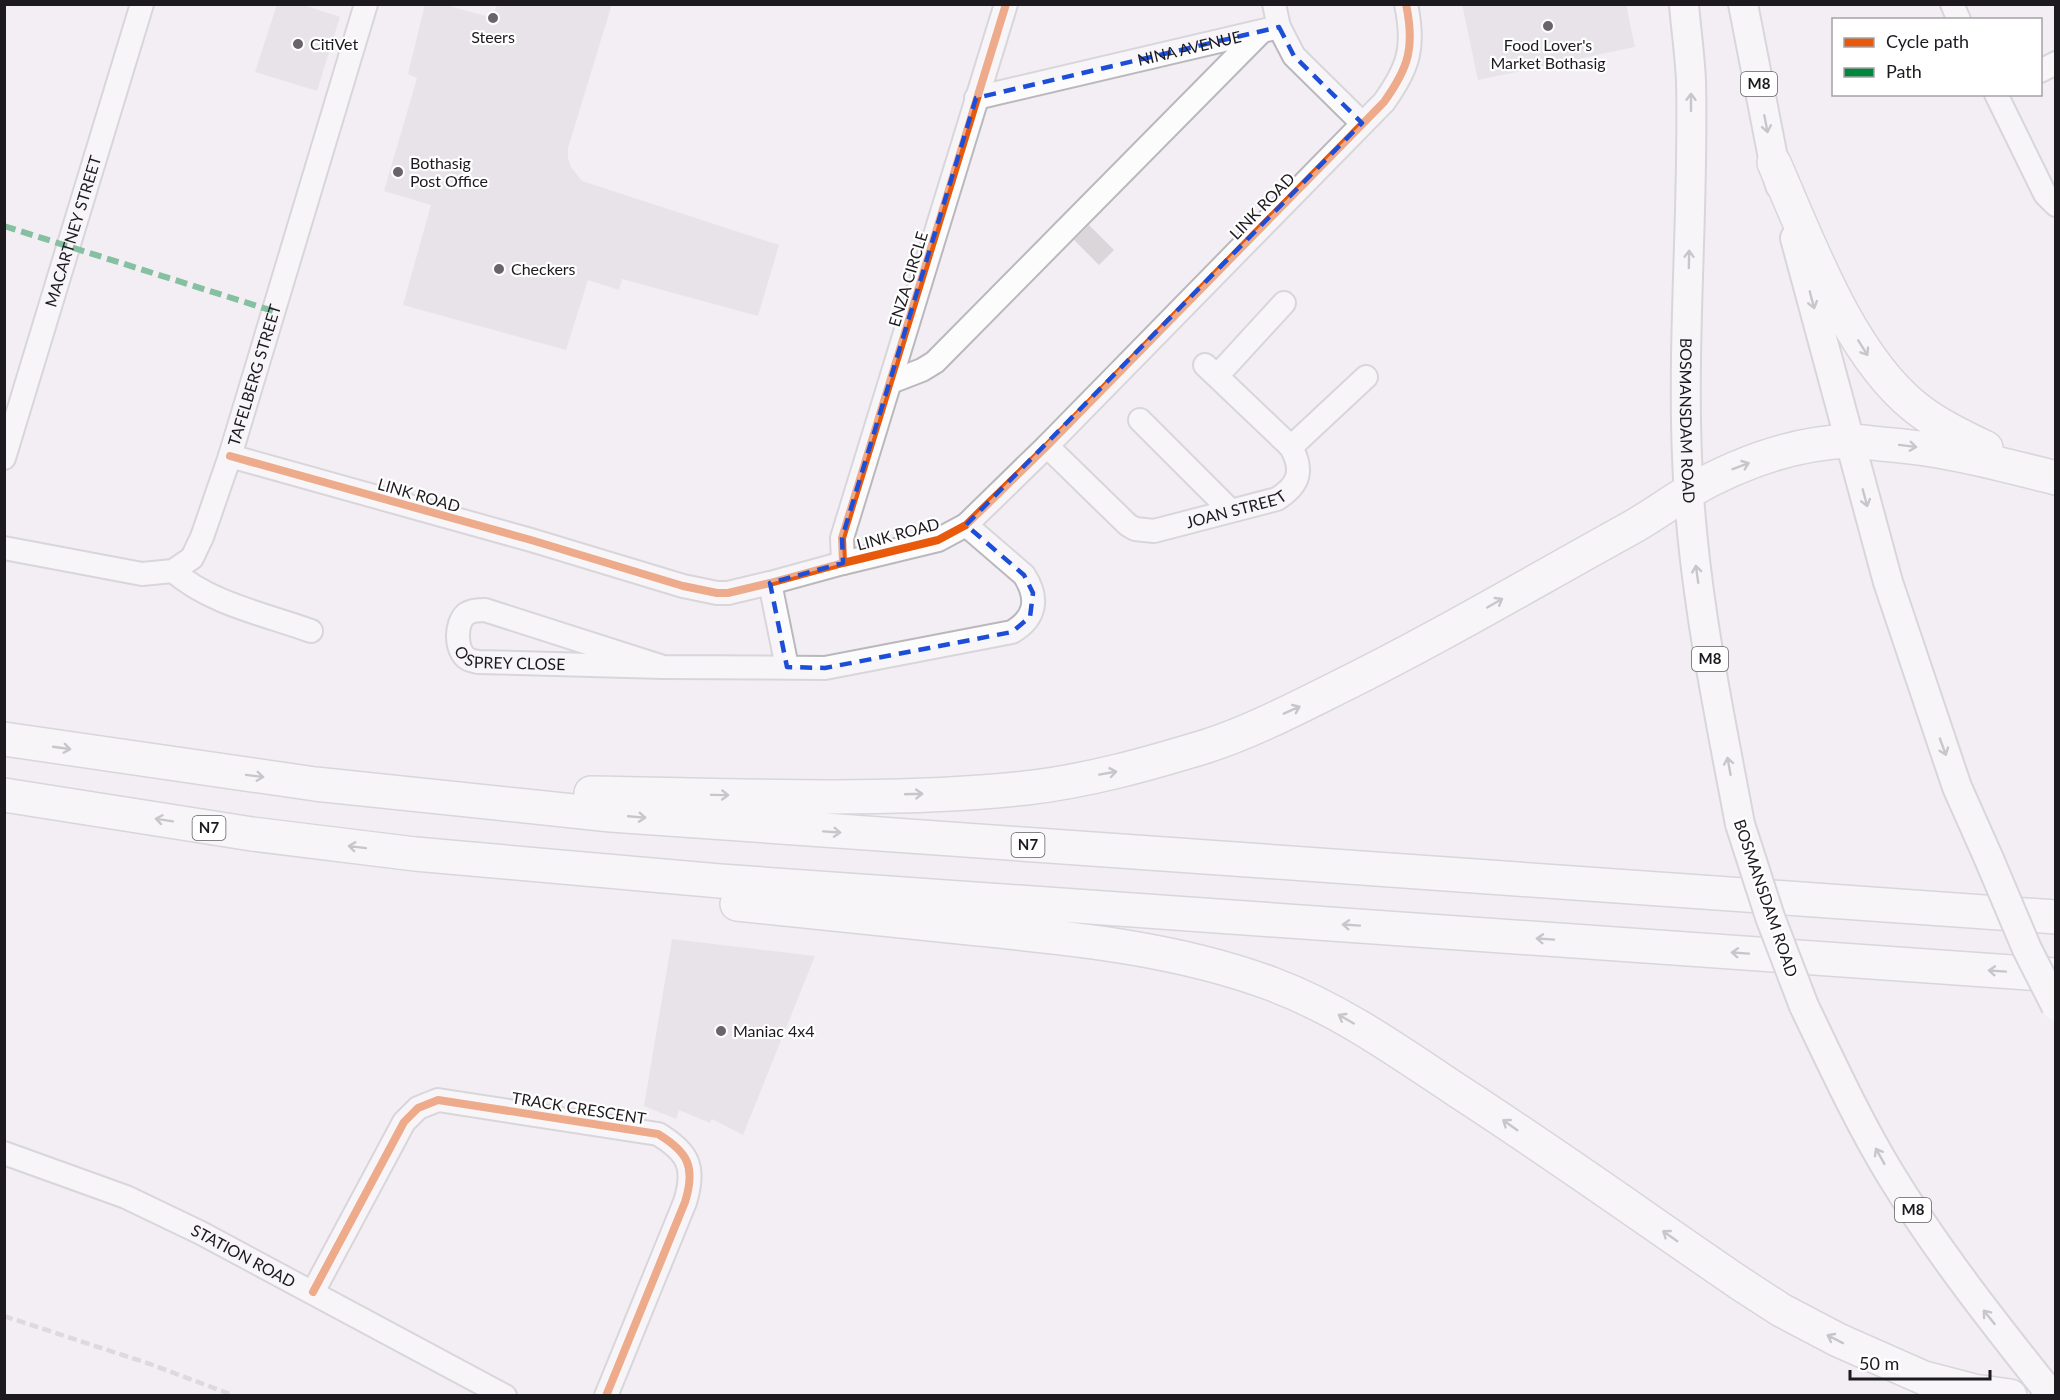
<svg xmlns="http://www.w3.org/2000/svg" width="2060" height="1400" viewBox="0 0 2060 1400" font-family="Lato,sans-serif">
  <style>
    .building { fill: #dad6d9 }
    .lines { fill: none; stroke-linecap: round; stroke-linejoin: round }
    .minor-casing { stroke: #bab8bc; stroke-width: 26 }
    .major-casing { stroke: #bab8bc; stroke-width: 32 }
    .highway-casing { stroke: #bab8bc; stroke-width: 36 }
    .minor { stroke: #fdfcfd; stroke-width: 22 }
    .major { stroke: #fdfcfd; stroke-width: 28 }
    .highway { stroke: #fdfcfd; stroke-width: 33 }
    .rail { stroke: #c1c0c1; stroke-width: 4.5; stroke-dasharray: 9 4.5; stroke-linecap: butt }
    .major-bridge-casing { stroke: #bab8bc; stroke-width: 32; stroke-linecap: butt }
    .major-bridge { stroke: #fdfcfd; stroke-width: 28 }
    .quiet { stroke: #00873e; stroke-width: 6; stroke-dasharray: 12 6; stroke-linecap: butt }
    .cycleway-casing { stroke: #fff; stroke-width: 11 }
    .cycleway { stroke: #e8590c; stroke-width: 8 }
    .oneway { stroke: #989699 }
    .marked { fill: none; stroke: #1d4ed8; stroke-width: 4.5; stroke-dasharray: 12 8; stroke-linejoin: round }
    .poi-dot { fill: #68646a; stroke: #fff; stroke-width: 2 }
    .labels { text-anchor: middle; stroke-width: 4.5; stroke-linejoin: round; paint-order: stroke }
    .shield { fill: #fff; stroke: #615f62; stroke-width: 1.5 }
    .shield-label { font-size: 15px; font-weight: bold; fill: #1d1a1f }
    .poi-label { font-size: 16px; fill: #1d1a1f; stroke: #fff; text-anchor: start }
    .street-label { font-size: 16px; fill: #1d1a1f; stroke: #fff }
  </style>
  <rect width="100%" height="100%" fill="#f2eef4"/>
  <!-- building -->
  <path class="building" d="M277 4H301L340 17 317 91 255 72Z
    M425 4H442L493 18 497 4H612L568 148V158L571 167 582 181 779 245 758 316 622 279 619 290 588 280 566 350 403 305 431 205 384 191 417 78 408 74Z
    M1462 4H1626L1635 47 1478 80Z
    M1089 225 1114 250 1099 265 1074 240Z
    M672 939 815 956 743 1135 712 1119 710 1123 679 1110 676 1119 644 1106Z"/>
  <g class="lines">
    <!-- minor casing -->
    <g class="minor-casing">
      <g id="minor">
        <path d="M1274 4 1279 27"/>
        <path d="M1952 4 1959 20"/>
        <path d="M2040 71 2056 63"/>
        <path d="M1996 94 2045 194 2056 205"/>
        <path id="s1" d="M976 98 1279 27 1294 56 1362 123"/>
        <path d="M1217 376 1284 303"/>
        <path d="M891 382 922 370 935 362 1261 32"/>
        <path d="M1140 420 1230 510"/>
        <path id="s2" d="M1047 446 1128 525 1135 529 1154 531 1277 499C1299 485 1304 471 1291 447L1205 365"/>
        <path d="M1291 447 1366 377"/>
        <path d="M230 456 531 540 683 586 717 593H728L770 583 843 563 938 540 966 525 1047 446 1384 102C1409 67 1415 47 1406 4"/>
        <path id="s3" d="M4 458 142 4"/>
        <path id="s4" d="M4 548 142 574 173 571 192 558 202 537 230 456 366 4"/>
        <path d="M843 563 842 538 1006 4"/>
        <path d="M173 571C211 604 264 614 311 631"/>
        <path d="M770 583 787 667"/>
        <path id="s5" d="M663 667 485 610C479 610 472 610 466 614 455 624 455 651 468 659 471 661 475 661 478 662L663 667 825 668 1012 632C1036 618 1039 598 1024 575L966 525"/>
        <path id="s6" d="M4 1153 126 1197 201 1233 505 1396"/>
        <path d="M313 1292 404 1122 418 1108 438 1100 658 1134C688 1152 696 1167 685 1202L606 1396"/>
      </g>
    </g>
    <!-- major casing -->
    <g class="major-casing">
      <g id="major">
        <path id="s7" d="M1684 4C1686 30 1690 56 1691 81 1694 206 1682 332 1687 457 1691 580 1717 702 1740 824"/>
        <path d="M1743 4 1774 163 1780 185"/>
        <path d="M1795 238 1888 582 1957 787 1989 859"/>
        <path d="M1804 1006C1831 1062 1857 1119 1889 1172 1937 1251 1994 1323 2052 1396"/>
      </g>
    </g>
    <!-- highway casing -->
    <g class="highway-casing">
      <path id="highway" d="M1774 163C1808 240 1848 353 1915 407 1936 424 1961 436 1986 448
        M4 739 315 784 611 815 2056 917
        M591 793C735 795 883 803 1026 788 1088 781 1148 764 1207 746 1250 732 1295 709 1335 689 1435 640 1531 583 1629 529 1649 518 1668 504 1688 492 1737 464 1792 443 1850 441 1860 441 1870 443 1881 444 1941 448 1997 463 2056 478
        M4 795 252 834 415 854 720 881 2056 975
        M737 904C818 913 899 921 979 929 1078 939 1178 949 1272 984 1339 1009 1398 1051 1458 1091 1554 1153 1647 1220 1741 1284L1781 1310 1838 1340 1924 1378 1974 1391 2010 1396"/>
    </g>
    <!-- minor -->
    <use href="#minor" class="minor"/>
    <!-- major -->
    <use href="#major" class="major"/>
    <!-- highway -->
    <use href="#highway" class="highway"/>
    <!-- rail -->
    <path class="rail" d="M4 1316 150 1364 235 1396"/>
    <!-- major-bridge casing -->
    <g class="major-bridge-casing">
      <path id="major-bridge" d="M1740 824 1770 917 1804 1006
        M1989 859 2027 949 2056 1006"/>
    </g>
    <!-- major-bridge -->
    <use href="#major-bridge" class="major-bridge"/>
    <!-- quiet -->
    <path class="quiet" d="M4 226 273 311"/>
    <!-- cycleway casing -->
    <g class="cycleway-casing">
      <path id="cycleway" d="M230 456 531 540 683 586 717 593H728L770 583 843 563 938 540 966 525 1047 446 1384 102C1409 67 1415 47 1406 4
        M843 563 842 538 1006 4
        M313 1292 404 1122 418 1108 438 1100 658 1134C688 1152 696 1167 685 1202L606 1396"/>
    </g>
    <!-- cycleway -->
    <use href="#cycleway" class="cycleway"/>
  </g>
  <!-- one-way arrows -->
  <defs><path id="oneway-shaft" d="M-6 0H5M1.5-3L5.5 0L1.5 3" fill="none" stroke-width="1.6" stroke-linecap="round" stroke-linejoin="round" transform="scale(1.5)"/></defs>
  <g class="oneway">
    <use href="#oneway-shaft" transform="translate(1691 102) rotate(-90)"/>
    <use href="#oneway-shaft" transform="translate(1766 124) rotate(79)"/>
    <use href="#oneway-shaft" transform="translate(1689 259) rotate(-89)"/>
    <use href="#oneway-shaft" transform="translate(1812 300) rotate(75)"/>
    <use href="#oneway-shaft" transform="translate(1863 348) rotate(58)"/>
    <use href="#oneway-shaft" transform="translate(1908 446) rotate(7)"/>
    <use href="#oneway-shaft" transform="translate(1741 466) rotate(-21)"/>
    <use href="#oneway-shaft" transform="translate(1865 498) rotate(75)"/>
    <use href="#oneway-shaft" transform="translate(1697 574) rotate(-98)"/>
    <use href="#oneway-shaft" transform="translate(1495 603) rotate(-30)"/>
    <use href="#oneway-shaft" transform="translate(1292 710) rotate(-24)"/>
    <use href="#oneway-shaft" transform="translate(1943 747) rotate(70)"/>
    <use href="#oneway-shaft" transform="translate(62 748) rotate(8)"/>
    <use href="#oneway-shaft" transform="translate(1729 766) rotate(-100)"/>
    <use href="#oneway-shaft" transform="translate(1108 773) rotate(-10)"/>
    <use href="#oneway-shaft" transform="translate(255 776) rotate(7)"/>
    <use href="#oneway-shaft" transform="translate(914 794) rotate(-2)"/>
    <use href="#oneway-shaft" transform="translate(720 795) rotate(1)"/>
    <use href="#oneway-shaft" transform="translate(637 817) rotate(5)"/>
    <use href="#oneway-shaft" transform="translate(164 820) rotate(-171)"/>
    <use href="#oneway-shaft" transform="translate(832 832) rotate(4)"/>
    <use href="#oneway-shaft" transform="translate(357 847) rotate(-173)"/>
    <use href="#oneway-shaft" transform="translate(1351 925) rotate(-176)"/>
    <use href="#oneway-shaft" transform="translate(1545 939) rotate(-176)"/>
    <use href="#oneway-shaft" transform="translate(1740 953) rotate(-176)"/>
    <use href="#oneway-shaft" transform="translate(1997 971) rotate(-176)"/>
    <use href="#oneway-shaft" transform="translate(1346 1019) rotate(-150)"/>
    <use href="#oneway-shaft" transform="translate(1510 1125) rotate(-145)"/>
    <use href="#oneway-shaft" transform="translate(1880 1156) rotate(-119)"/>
    <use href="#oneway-shaft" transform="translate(1670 1236) rotate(-145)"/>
    <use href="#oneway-shaft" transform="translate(1989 1317) rotate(-129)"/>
    <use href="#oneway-shaft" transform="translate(1835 1339) rotate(-153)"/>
  </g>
  <!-- marked area -->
  <path d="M0 0H2060V1400H0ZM1279 27 1294 56 1362 123 966 525 1024 575 1033 593 1030 617 1012 632 825 668 787 667 770 583 843 563 842 538 976 98Z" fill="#f2eef4" fill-opacity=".55" fill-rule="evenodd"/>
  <path class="marked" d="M1279 27 1294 56 1362 123 966 525 1024 575 1033 593 1030 617 1012 632 825 668 787 667 770 583 843 563 842 538 976 98Z"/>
  <!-- markers -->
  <g class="poi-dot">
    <circle cx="493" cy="18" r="6"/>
    <circle cx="1548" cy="26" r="6"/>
    <circle cx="298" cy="44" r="6"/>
    <circle cx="398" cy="172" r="6"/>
    <circle cx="499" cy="269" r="6"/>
    <circle cx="721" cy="1031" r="6"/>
  </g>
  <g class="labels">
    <!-- shield labels -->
    <g class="shield">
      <rect x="1741" y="72" width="36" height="24" rx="4.5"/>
      <rect x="1692" y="647" width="36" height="24" rx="4.5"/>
      <rect x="192.5" y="816" width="33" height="24" rx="4.5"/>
      <rect x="1011.5" y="833" width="33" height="24" rx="4.5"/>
      <rect x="1895" y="1198" width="36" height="24" rx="4.5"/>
    </g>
    <g class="shield-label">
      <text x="1759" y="89">M8</text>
      <text x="1710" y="664">M8</text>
      <text x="209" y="833">N7</text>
      <text x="1028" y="850">N7</text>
      <text x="1913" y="1215">M8</text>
    </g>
    <!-- poi labels -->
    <g class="poi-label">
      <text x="493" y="43" text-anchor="middle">Steers</text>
      <text x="310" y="50">CitiVet</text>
      <text x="1548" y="51" text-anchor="middle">Food Lover's<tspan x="1548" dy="18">Market Bothasig</tspan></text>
      <text x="410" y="169">Bothasig<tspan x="410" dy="18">Post Office</tspan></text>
      <text x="511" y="275">Checkers</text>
      <text x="733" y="1037">Maniac 4x4</text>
    </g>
    <!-- street labels -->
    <g class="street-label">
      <text dy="6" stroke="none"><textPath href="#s1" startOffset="219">NINA AVENUE</textPath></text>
      <text transform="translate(1262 206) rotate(-46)" y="6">LINK ROAD</text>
      <text dy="6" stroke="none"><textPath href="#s3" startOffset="237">MACARTNEY STREET</textPath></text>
      <text transform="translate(908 279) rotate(-73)" y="6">ENZA CIRCLE</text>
      <text dy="6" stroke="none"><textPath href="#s4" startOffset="388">TAFELBERG STREET</textPath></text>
      <text dy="6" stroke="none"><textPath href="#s7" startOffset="417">BOSMANSDAM ROAD</textPath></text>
      <text transform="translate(419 495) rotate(16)" y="6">LINK ROAD</text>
      <text dy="6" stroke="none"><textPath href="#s2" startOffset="225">JOAN STREET</textPath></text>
      <text transform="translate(898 534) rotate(-15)" y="6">LINK ROAD</text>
      <text dy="6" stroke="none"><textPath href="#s5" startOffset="298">OSPREY CLOSE</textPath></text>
      <text transform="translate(1766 898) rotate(71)" y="6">BOSMANSDAM ROAD</text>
      <text transform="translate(579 1108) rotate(9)" y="6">TRACK CRESCENT</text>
      <text dy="6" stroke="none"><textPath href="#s6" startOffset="261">STATION ROAD</textPath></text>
    </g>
  </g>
  <!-- border -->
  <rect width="2060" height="1400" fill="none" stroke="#1d1a1f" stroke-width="12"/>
  <!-- legend -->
  <rect x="1832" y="18" width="210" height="78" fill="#ffffff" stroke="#a5a3a5" stroke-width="1.5"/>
  <rect x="1844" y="38" width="30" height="9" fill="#e8590c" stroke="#a5a3a5" stroke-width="1.5"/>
  <text x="1886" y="48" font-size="18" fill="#1d1a1f">Cycle path</text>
  <rect x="1844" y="68" width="30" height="9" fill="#00873e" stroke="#a5a3a5" stroke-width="1.5"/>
  <text x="1886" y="78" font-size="18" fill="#1d1a1f">Path</text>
  <!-- scale -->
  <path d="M1850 1370v9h140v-9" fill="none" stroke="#1d1a1f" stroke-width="3"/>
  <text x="1859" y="1370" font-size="18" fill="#1d1a1f" stroke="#ffffff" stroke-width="4.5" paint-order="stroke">50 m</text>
</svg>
